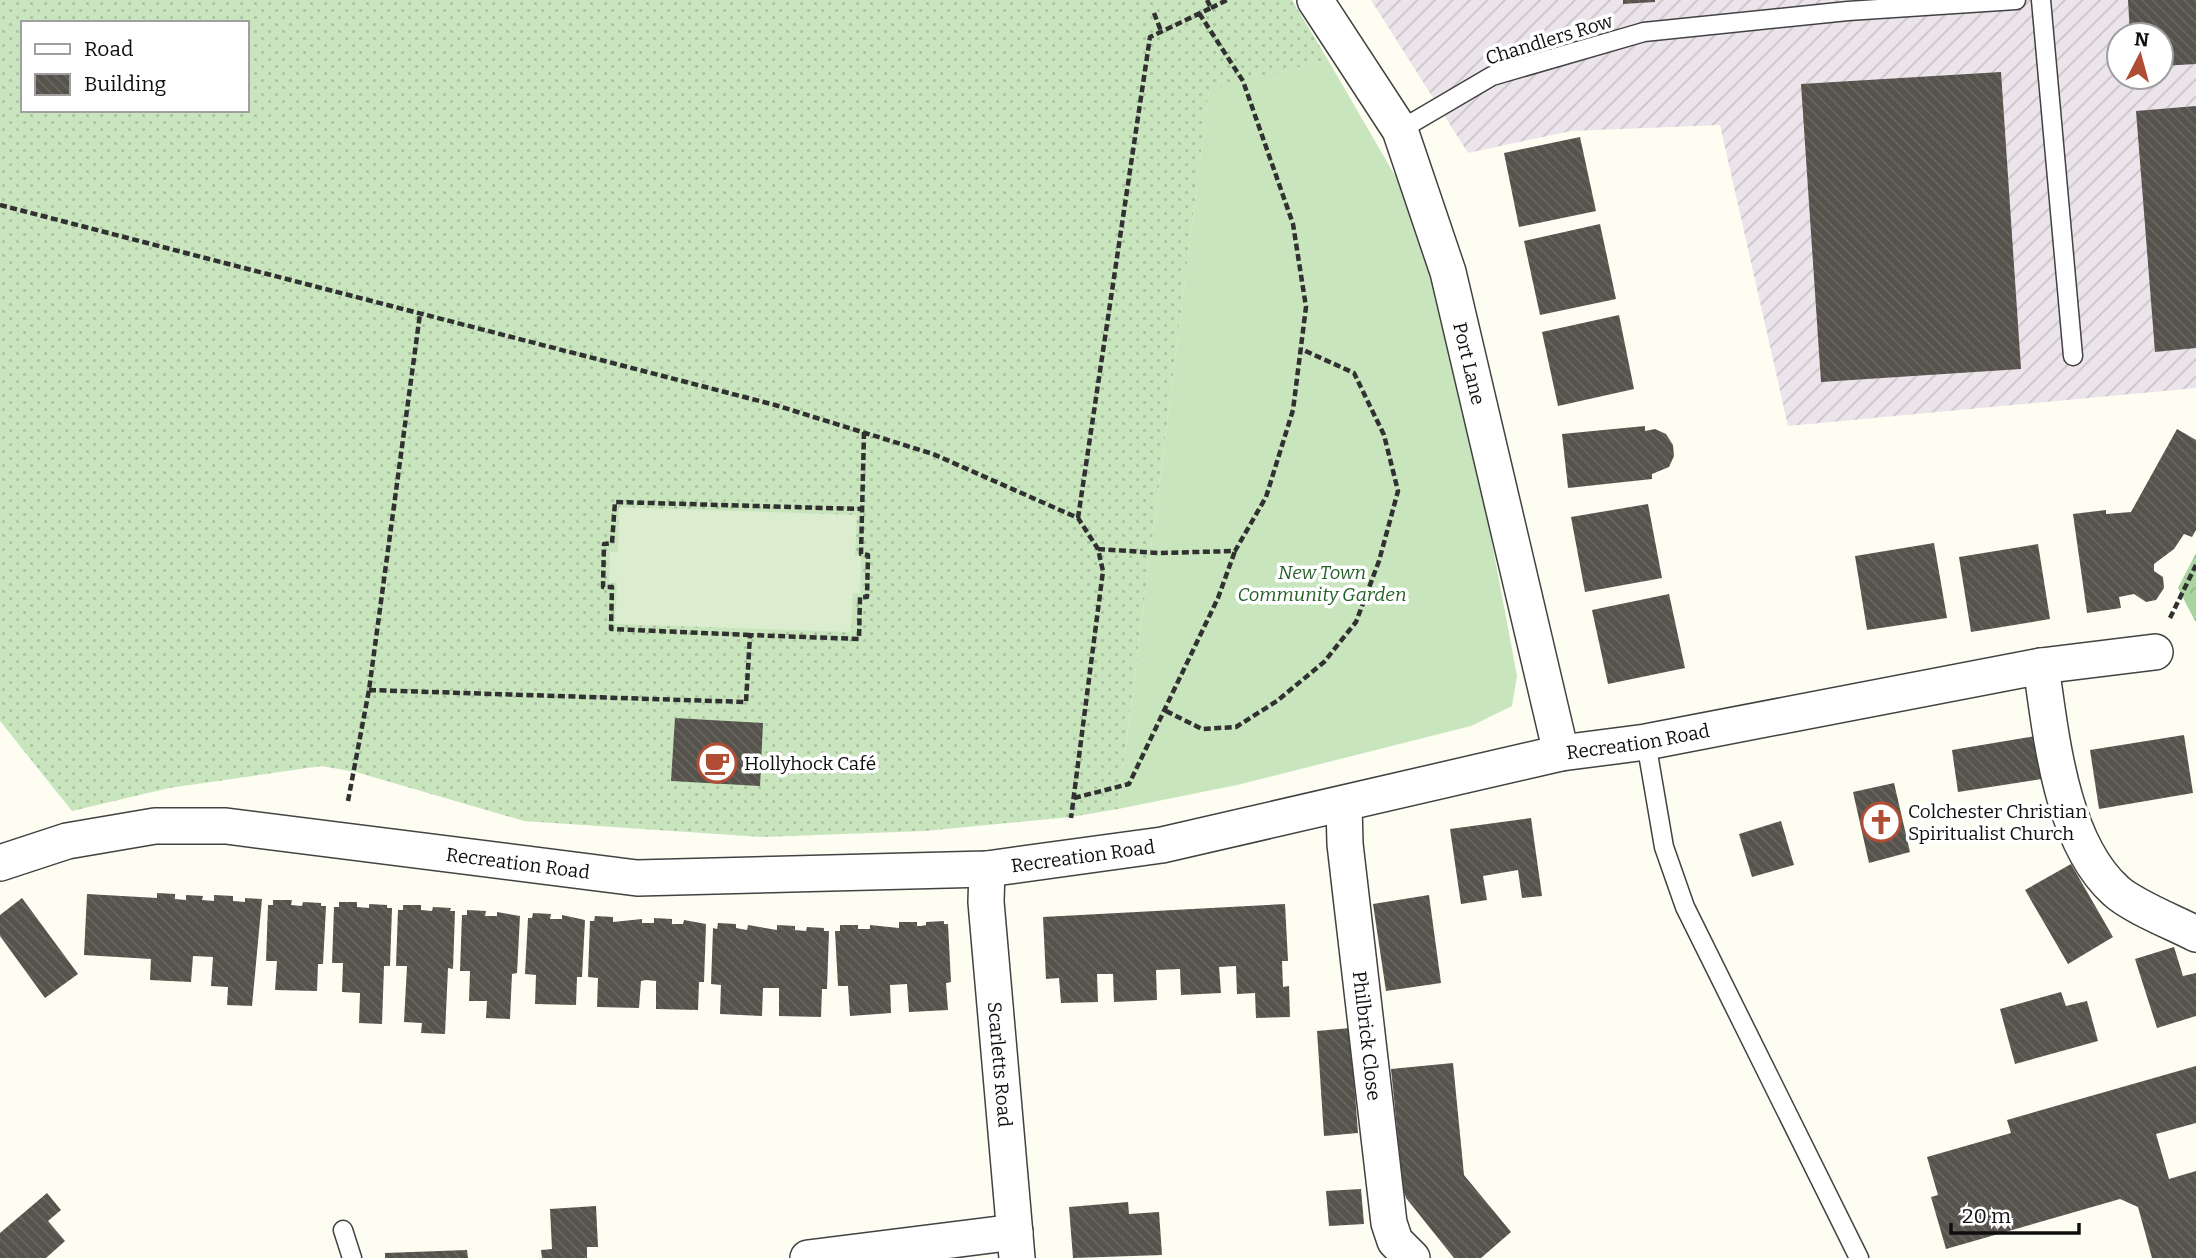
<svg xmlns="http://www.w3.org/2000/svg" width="2196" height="1258" viewBox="0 0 2196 1258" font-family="Bitter,serif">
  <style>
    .industrial { fill: url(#industrial-furrows); fill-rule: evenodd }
    .grass { fill: url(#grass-dots); fill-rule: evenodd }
    .forest { fill: url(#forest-crowns) }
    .garden { fill: #c9e5be }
    .pitch { fill: #dcedcf }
    .building { fill: url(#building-back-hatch) }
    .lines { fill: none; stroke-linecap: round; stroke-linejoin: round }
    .lane-casing { stroke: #424242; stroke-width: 21 }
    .street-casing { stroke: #424242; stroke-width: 38 }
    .path { stroke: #313131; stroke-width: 4.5; stroke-dasharray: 7 3.5; stroke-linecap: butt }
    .lane { stroke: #fff; stroke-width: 18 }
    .street { stroke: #fff; stroke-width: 35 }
    .labels { text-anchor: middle; stroke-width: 7; stroke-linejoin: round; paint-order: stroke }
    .street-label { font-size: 19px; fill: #0f0f0f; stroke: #fff }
    .park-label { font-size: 19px; font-style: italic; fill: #256027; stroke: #fff }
    .poi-label { font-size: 19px; fill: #0f0f0f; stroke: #fff; text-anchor: start }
  </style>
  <defs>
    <pattern id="industrial-furrows" width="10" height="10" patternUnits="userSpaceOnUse" patternTransform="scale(1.75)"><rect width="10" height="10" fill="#ece4eb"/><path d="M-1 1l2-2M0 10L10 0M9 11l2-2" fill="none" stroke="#c9c2c8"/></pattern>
    <pattern id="grass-dots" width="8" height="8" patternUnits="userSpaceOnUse" patternTransform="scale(1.75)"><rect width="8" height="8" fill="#c9e5be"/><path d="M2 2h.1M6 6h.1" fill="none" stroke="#abc3a2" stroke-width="1.8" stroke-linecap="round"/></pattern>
    <pattern id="forest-crowns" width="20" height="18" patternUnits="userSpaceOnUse" patternTransform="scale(1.75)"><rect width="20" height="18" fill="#aad49f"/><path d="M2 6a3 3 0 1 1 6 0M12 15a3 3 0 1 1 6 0" fill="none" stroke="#91b588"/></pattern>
    <pattern id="building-back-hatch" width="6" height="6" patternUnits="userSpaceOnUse" patternTransform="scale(1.75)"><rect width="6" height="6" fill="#56524c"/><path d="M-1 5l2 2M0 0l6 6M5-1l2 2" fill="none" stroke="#696661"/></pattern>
  </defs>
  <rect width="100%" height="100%" fill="#fdfdf2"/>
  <!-- industrial -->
  <path class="industrial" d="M1371 0H2196V388L1788 426 1720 125 1571 131 1468 153ZM2119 35H2161V77H2119Z"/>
  <!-- grass -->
  <path class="grass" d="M0 0H1292L1328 60 1209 91 1118 809 1071 817 925 831 762 837 524 821 356 772 321 766 169 788 72 811 0 721ZM23 23H247V110H23Z"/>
  <!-- forest -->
  <path class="forest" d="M2196 553V621H2195L2178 588Z"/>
  <!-- garden -->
  <path class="garden" d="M1328 60 1412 205 1456 351 1517 676 1512 706 1471 726 1237 785 1118 809 1209 90Z"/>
  <!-- pitch -->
  <path class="pitch" d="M619 507 857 515 855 556 861 557 860 593H853L851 632 615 624 617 583H609L610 552H618Z"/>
  <!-- building -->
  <path class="building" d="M1623 0H1655V2L1623 4Z
    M2128 0H2196V64L2161 66V35H2130Z
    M2001 72 2021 369 1821 382 1801 84Z
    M2196 106V348L2155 352 2136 111Z
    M1580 137 1596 211 1519 227 1504 153Z
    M1600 224 1616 299 1540 315 1524 241Z
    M1619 315 1634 389 1558 406 1542 332Z
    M1645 426V431L1655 429 1666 434 1673 445 1674 456 1669 467 1652 474V479L1568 488 1562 434Z
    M2177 429 2196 440V530L2192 537 2184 534 2174 549 2154 564V571L2163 577 2164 588 2156 600 2146 602 2134 594 2119 597 2121 608 2087 613 2073 514 2106 510V514L2131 512Z
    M1648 504 1662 578 1585 592 1571 517Z
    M1934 543 1947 618 1867 630 1855 556Z
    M2038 544 2050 619 1971 632 1959 557Z
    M1669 594 1685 668 1608 684 1592 610Z
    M675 718 763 723 760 786 671 781Z
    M2048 734 2055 777 1958 792 1952 750Z
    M2184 735 2193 793 2099 809 2090 750Z
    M1894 783 1910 852 1869 863 1853 792Z
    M1531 818 1542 896 1522 898 1518 870 1483 876 1487 900 1461 904 1450 829Z
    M1781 821 1794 865 1752 877 1739 834Z
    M2071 864 2113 937 2068 964 2025 890Z
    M157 893 175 894V899L186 900V895L203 896 202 900 214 901V895L233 896V901L245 902V898L262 899 252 1006 227 1005 228 987 211 986 213 957 193 956 191 982 150 980 151 959 84 955 87 894 157 898Z
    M1429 895 1441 983 1386 991 1373 904Z
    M22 898 78 974 45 998 0 936V915Z
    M273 900H292L291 905 302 906 303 902 321 903V906H326L323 964H318L317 991 275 990 277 961H266L268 905H273Z
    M339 902H357V907L369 908V904L387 905V908H392L390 966H384L382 1024 359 1023 360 993 342 992 343 963H332L334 907H339Z
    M1285 904 1288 961H1282L1283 987 1289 986 1290 1017 1256 1018 1255 993 1237 994 1236 966 1219 967 1221 993 1181 995 1180 969 1156 970 1157 1000 1114 1002 1113 974H1097L1098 1002 1061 1003 1059 978 1046 979 1043 917Z
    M403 905H421V910L432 911 433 907 451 908 450 911H455L453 969 448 968 445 1034 421 1033 422 1023 404 1022 407 966H396L398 910H403Z
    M467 910 486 911 485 916H497V912L520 916 517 973 512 974 510 1019 486 1018 487 1001H469L470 971H460L462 915H467Z
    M533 913 551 914 550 919H562V915L585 920 582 977H577L576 1005 535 1004 536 975 525 974 528 918H532Z
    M595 916 613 917V922L642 919V923H654V918L672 919V924H683L684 920 706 924 704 982H699L698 1010 656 1009V981L646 980 641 981 639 1008 597 1007 598 978 588 977 590 921H594Z
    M944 921V924H948L951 982 946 983 948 1010 909 1012 907 984 890 985 891 1013 850 1016 848 986H838L835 931H840V925H858V929H870V925L899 928V922H917V926H921L926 925V922Z
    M718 923 736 924V928L747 930 748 925 777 930V925L795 926V930L806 931 807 927 824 928V931H829L827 989H822L821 1017 779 1016V988H763L762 1016 720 1014 721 985 711 984 713 928 717 929Z
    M2174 947 2183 976 2196 973V1016L2157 1028 2135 959Z
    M2061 992 2066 1006 2087 1001 2098 1041 2015 1064 2000 1009Z
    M1350 1028 1358 1133 1324 1136 1317 1031Z
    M1453 1063 1464 1175 1511 1232 1481 1258H1454L1406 1198 1403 1189 1391 1069Z
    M2196 1066V1123L2156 1134 2169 1179 2196 1171V1258H2152L2138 1207 2120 1199 1946 1249 1931 1197 1938 1195 1927 1157 2011 1133 2007 1120Z
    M1361 1189 1364 1224 1329 1226 1326 1191Z
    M47 1193 61 1210 48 1221 65 1241 46 1258H0V1233Z
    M1128 1202 1129 1214 1159 1212 1162 1255 1073 1258 1069 1207Z
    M596 1206 598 1247H587V1258H542L541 1250 552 1249 550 1209Z
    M467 1250 468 1258H385V1253Z"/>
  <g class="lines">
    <!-- lane casing -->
    <g class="lane-casing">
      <path id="lane" d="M2041 0 2073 356
        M1400 130 1492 76 1644 32 1848 11 2016 0
        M1646 742 1664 847 1685 907 1859 1258
        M343 1230 352 1258"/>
    </g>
    <!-- street casing -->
    <g class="street-casing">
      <g id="street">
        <path id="s1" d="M1315 0 1400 130 1448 272 1561 753"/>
        <path d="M2041 666C2051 735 2061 842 2116 891 2132 906 2175 923 2196 934"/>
        <path id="s2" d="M1344 804 1345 844 1389 1223 1395 1241 1412 1258"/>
        <path id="s3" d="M0 863 67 841 155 826H226L637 878 987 869 1162 845 1561 753 1646 742 2041 666 2155 652"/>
        <path id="s4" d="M987 869 986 902 1017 1258"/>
        <path d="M808 1258 1015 1232"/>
      </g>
    </g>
    <!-- path -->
    <path class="path" d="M1211 8 1227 0
      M1154 13 1161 31
      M0 205 775 405 933 454 1078 518 1098 549 1103 571 1071 818
      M1078 518 1150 37 1211 8 1207 0
      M1098 549 1159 553 1235 551 1266 497 1293 410 1306 307 1293 224 1243 81 1199 13
      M2170 618 2196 565
      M750 635 611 629 612 587H603L604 544 612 543 615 502 862 509
      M369 690 746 702 750 635 859 639 860 597H867L868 555 861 554 864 432
      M1166 711 1202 729 1236 727 1277 701 1324 662 1356 622 1379 561 1398 491 1384 435 1354 373 1301 349
      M1074 798 1129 784 1218 598 1235 551
      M348 801 369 690 420 314"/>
    <!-- lane -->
    <use href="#lane" class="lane"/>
    <!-- street -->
    <use href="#street" class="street"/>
  </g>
  <!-- icons -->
  <defs>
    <g id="cafe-ring" transform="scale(2.0125)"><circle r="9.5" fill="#fff" stroke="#b04d35" stroke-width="1.5"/><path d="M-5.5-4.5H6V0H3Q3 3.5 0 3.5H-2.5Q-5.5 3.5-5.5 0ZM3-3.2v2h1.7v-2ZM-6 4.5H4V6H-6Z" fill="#b04d35"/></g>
    <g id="church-ring" transform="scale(2.0125)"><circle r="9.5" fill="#fff" stroke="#b04d35" stroke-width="1.5"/><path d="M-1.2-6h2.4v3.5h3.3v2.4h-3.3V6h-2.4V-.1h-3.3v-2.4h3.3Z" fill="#b04d35"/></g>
  </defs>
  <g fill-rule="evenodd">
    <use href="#cafe-ring" x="717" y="763"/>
    <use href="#church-ring" x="1881" y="822"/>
  </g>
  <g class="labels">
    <!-- street labels -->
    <g class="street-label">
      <text transform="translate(1549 39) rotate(-17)" y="7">Chandlers Row</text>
      <text dy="7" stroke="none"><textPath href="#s1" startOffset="399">Port Lane</textPath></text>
      <text dy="7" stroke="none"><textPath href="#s3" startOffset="1659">Recreation Road</textPath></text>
      <text dy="7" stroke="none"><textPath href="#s3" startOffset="1092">Recreation Road</textPath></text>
      <text dy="7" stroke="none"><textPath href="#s3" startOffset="525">Recreation Road</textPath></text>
      <text dy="7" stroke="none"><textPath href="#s2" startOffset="233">Philbrick Close</textPath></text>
      <text dy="7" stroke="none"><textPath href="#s4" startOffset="196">Scarletts Road</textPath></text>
    </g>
    <!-- park labels -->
    <g class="park-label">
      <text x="1322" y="579">New Town<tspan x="1322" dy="22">Community Garden</tspan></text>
    </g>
    <!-- poi labels -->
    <g class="poi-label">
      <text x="744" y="770">Hollyhock Café</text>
      <text x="1908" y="818">Colchester Christian<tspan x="1908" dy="22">Spiritualist Church</tspan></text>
    </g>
  </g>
  <!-- legend -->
  <rect x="21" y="21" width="228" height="91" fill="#ffffff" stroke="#9f9f9f" stroke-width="2"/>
  <rect x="35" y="44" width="35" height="10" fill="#ffffff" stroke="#9f9f9f" stroke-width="2"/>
  <text x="84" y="56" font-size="21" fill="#0f0f0f">Road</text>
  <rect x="35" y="74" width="35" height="21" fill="url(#building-back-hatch)" stroke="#9f9f9f" stroke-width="2"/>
  <text x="84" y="91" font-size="21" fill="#0f0f0f">Building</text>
  <!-- north arrow -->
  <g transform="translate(2140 56) rotate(6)"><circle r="33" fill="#ffffff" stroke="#9f9f9f" stroke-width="2"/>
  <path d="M0-5L12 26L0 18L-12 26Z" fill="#b04d35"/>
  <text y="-10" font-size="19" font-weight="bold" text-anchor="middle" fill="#0f0f0f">N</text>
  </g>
  <!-- scale -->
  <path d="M1951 1223v10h128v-10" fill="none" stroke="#0f0f0f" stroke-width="3.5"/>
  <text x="1962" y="1223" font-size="21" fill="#0f0f0f" stroke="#ffffff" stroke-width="5" paint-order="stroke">20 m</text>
</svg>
